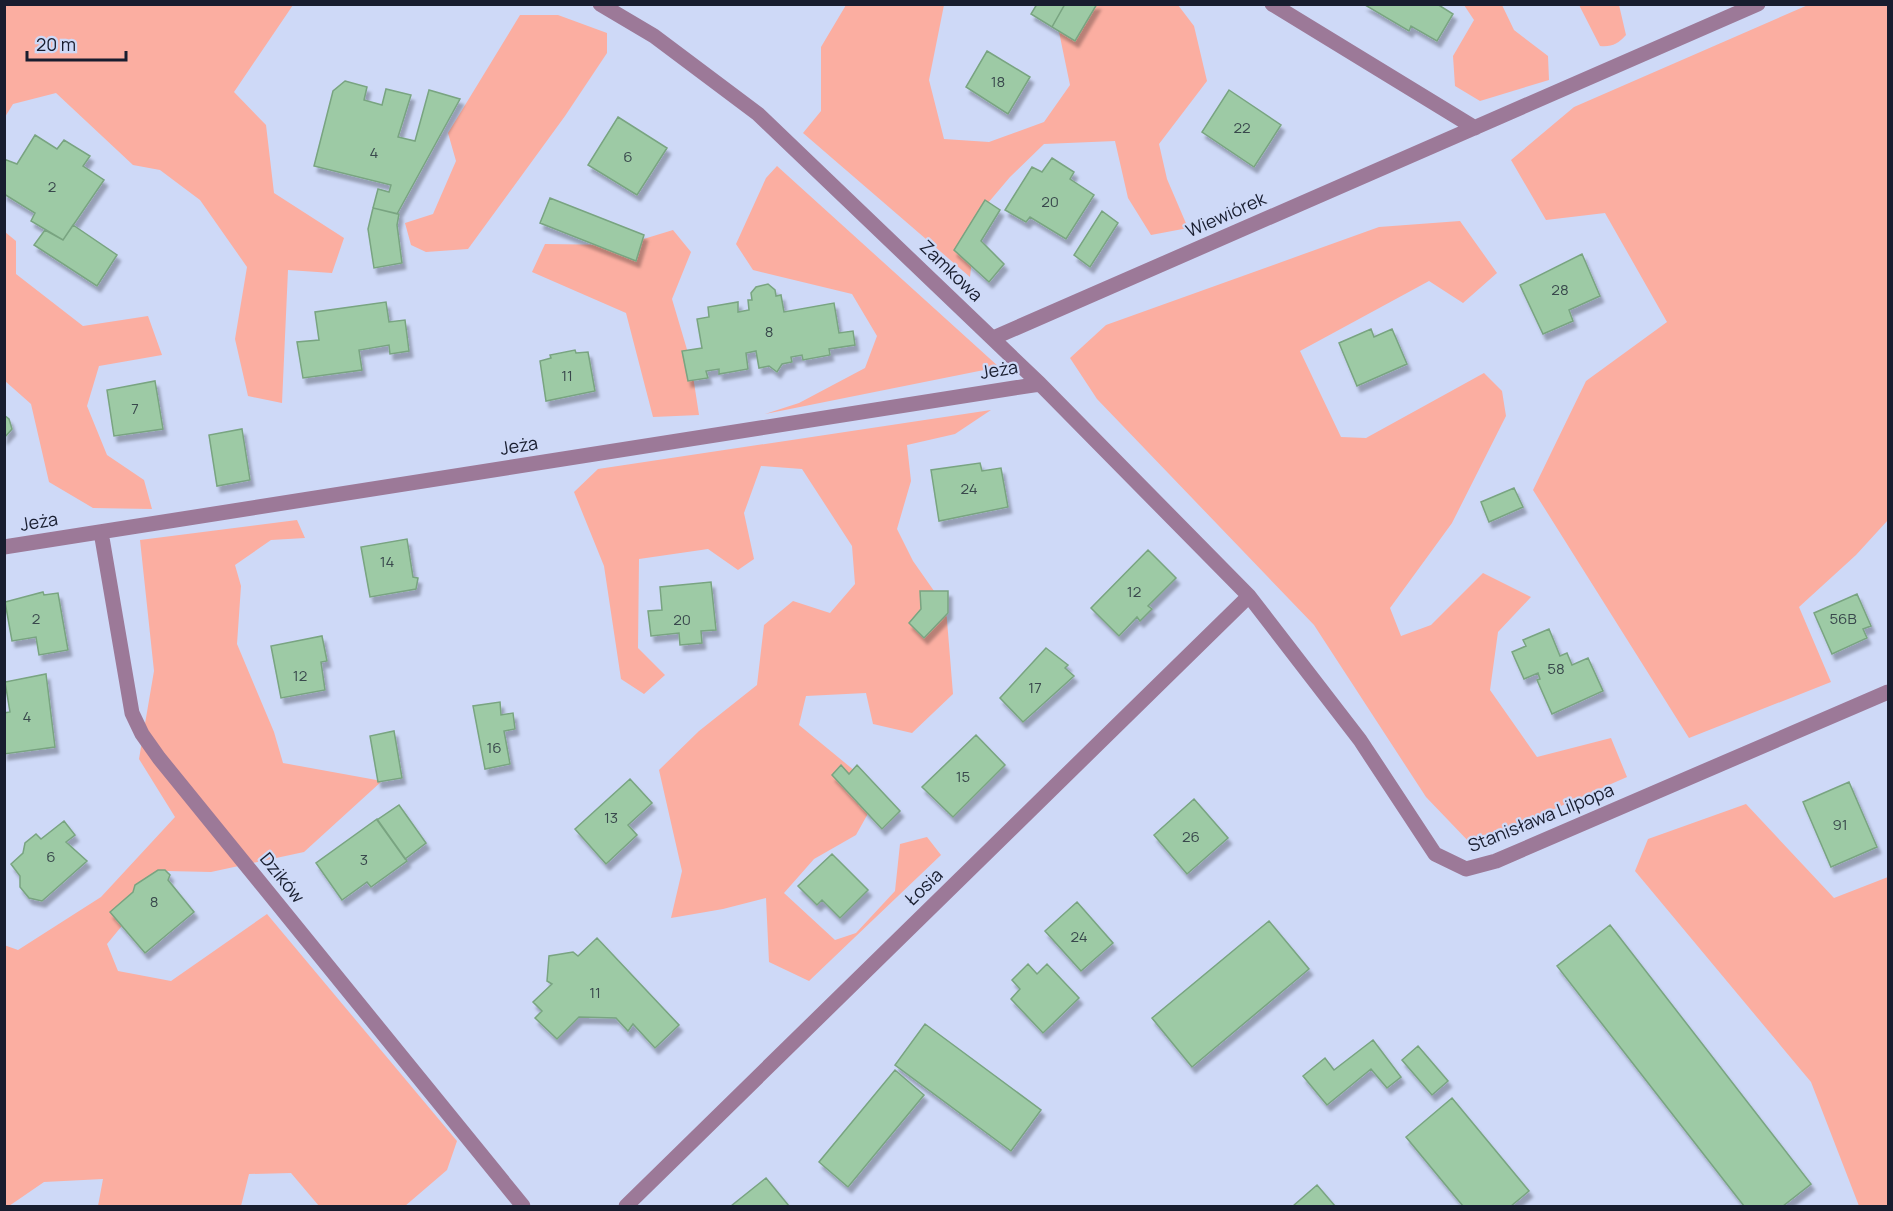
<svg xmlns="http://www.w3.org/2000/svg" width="1893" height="1211" viewBox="0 0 1893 1211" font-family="Manrope,sans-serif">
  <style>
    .green { fill: #fbaea1 }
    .building { fill: #9dcaa5; stroke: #79a481; stroke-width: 1.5; filter: url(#shadow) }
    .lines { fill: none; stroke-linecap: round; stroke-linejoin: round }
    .minor { stroke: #9c7998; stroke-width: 15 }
    .labels { text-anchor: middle; stroke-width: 4.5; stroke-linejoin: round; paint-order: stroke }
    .number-label { font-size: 15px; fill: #39484c }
    .street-label { font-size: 18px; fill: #181d2f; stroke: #ced9f7 }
  </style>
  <defs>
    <filter id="shadow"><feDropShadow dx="3.5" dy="6" stdDeviation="1.5" flood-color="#0004"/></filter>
  </defs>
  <rect width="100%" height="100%" fill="#ced9f7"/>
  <!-- green -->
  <path class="green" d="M5 4 293 5 234 92 266 125 274 193 344 238 332 273 288 270 282 403 248 396 235 339 247 267 200 200 160 170 133 165 56 93 13 104 5 117Z
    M846 5H944L929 80 944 139 989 142 1044 122 1070 85 1058 27 1091 5H1178L1194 26 1207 81 1159 144 1167 179 1188 228 1151 235 1128 198 1115 141 1044 144 1010 177 977 216 970 277 803 133 821 111V47Z
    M1464 5H1502L1514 30 1548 56 1549 80 1480 101 1455 86 1453 56 1474 20Z
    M1579 5H1619L1626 35C1618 44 1612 47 1600 46Z
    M1808 5H1888V520L1856 555 1799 607 1831 682 1689 738 1533 490 1586 381 1667 322 1605 213 1546 220 1511 160 1574 107Z
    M520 15H558L607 33V53L565 116 468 249 426 252 411 245 405 223 433 214 456 161 448 133Z
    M777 166 999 367 765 414 799 403 865 368 877 336 852 294 753 270 736 244 766 178Z
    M1460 221 1497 273 1463 303 1429 281 1300 351 1341 437 1366 438 1484 373 1502 391 1506 416 1452 523 1390 608 1401 636 1431 625 1483 573 1531 597 1498 632 1490 690 1537 757 1611 738 1627 777 1472 845 1426 797 1314 625 1097 399 1070 358 1106 325 1379 227Z
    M673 230 691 252 672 299 691 363 699 415 653 417 626 313 532 272 545 244 624 245Z
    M5 232 16 241V274L83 326 148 316 162 355 99 366 87 406 107 455 144 480 152 509 93 508 49 482 31 404 5 381Z
    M991 410 955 434 907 445 911 481 897 529 913 561 946 608 953 694 912 733 873 724 866 693 806 696 799 725 878 790 875 801 856 835 814 859 784 893 835 940 856 933 895 891 900 844 927 837 941 855 809 981 769 962 766 898 723 909 671 918 682 871 659 770 699 731 757 685 764 625 793 601 830 613 855 584 852 546 802 469 761 466 744 513 754 559 738 570 708 549 639 559 638 648 665 675 644 694 621 679 604 566 574 492 598 469Z
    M297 520 305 538 271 540 235 565 241 586 237 644 274 732 283 763 382 781 304 852 211 872 167 871 107 944 118 971 171 981 267 914 457 1141 447 1170 405 1206H319L291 1173 249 1174 241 1206H98L103 1179 44 1182 9 1206H5L4 945 18 950 101 897 175 817 139 759 154 671 140 540Z
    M1746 804 1834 898 1888 877V1206H1859L1811 1082 1635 871 1648 839Z"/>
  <!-- building -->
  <path class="building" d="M1037 4H1065L1052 27 1031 14Z
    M1065 4H1097L1075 41 1052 27Z
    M1437 4 1453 14 1437 41 1411 26 1409 31 1365 5Z
    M987 51 1030 77 1008 114 966 87Z
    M345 81 367 87 364 100 382 105 386 89 411 95 398 137 415 141 429 90 460 99 397 214 373 208 378 189 389 192 391 185 314 166 333 91Z
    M1229 90 1281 125 1254 167 1202 132Z
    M618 117 667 148 637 195 588 165Z
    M35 135 57 149 64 140 90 156 83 166 104 180 63 240 31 221 35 213 4 194V159L17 164Z
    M1052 158 1074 172 1070 179 1094 195 1066 239 1030 217 1026 222 1005 210 1032 167 1042 172Z
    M550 198 644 235 636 261 540 223Z
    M985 200 1000 210 981 241 1004 264 989 282 954 250Z
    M373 208 399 214 397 225 402 263 374 268 368 229Z
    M1102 211 1118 223 1090 267 1074 255Z
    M73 225 117 255 97 286 34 245 45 230 63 240Z
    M1582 254 1600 296 1569 310 1573 321 1543 334 1520 285Z
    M768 284 775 290 776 296 781 295 784 312 834 303 839 333 853 331 855 345 829 349 830 355 803 360 802 355 791 357 792 362 782 364 777 372 769 366 759 368 756 351 746 353 748 369 719 374V369L706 371 708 378 688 381 682 351 702 348 697 319 709 317 708 307 738 302V312L749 310 748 300H752L751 293 756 287Z
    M386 302 389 322 405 320 409 351 390 354 389 345 359 350 362 370 303 378 297 342 319 340 315 312Z
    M1371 329 1374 337 1392 329 1407 364 1357 386 1339 343Z
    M575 350 576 353 588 352 595 391 546 401 540 361 551 358 550 355Z
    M155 381 163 429 114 436 107 390Z
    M4 415 9 419 12 429 4 438Z
    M242 429 250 480 217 486 209 435Z
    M980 463 982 471 1001 468 1008 507 939 521 931 470Z
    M1514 488 1523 507 1489 522 1481 502Z
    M407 539 413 577 418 578 416 589 370 597 361 547Z
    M1148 550 1176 578 1148 606 1152 609 1140 621 1137 617 1119 636 1091 608Z
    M711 582 716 630 701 631 702 643 680 645 679 633 651 636 648 611 662 610 660 587Z
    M920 591H948V613L924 638 909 623 921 609Z
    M43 592 44 595 58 593 68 650 39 655 36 637 12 641 5 602Z
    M1857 594 1871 626 1863 629 1867 638 1832 654 1814 613Z
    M1549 629 1560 656 1567 653 1572 665 1588 658 1603 691 1552 714 1537 680 1540 679 1538 673 1524 679 1512 652 1526 646 1523 640Z
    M322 636 327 661 321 662 325 690 281 698 271 646Z
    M1046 648 1068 665 1065 668 1074 676 1023 722 1000 698Z
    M46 674 55 747 4 754V713L10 712 5 682Z
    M500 702 501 715 513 713 515 729 504 731 510 764 485 769 473 706Z
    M394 731 402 778 378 782 370 736Z
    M976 735 1005 765 953 817 922 787Z
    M841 765 849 774 857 765 900 811 882 829 832 775Z
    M630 779 652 803 628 825 637 835 606 864 575 829Z
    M1849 782 1877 847 1831 867 1803 802Z
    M1194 799 1228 838 1187 874 1154 835Z
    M399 805 426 843 405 859 377 820Z
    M377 819 407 861 371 887 367 882 342 900 316 863Z
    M64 821 75 835 66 842 87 861 42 901 29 898 20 887V876L11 864 23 853 25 843 36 834 41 839Z
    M832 854 868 890 840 918 822 900 817 905 798 886Z
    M158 870H165L170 875 168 880 194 912 145 953 110 912 133 892 135 885Z
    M1077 902 1113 943 1081 971 1045 931Z
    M1269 921 1309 969 1192 1067 1152 1018Z
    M1610 925 1811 1184 1783 1206H1744L1557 966Z
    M597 938 679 1025 655 1048 633 1024 628 1031 616 1018 579 1017 557 1039 535 1018 542 1011 533 1002 552 984 547 981 549 956 573 952 578 956Z
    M1028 964 1037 974 1047 964 1079 998 1043 1033 1011 999 1020 989 1012 980Z
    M925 1024 1041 1110 1011 1151 895 1065Z
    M1373 1040 1401 1077 1387 1088 1371 1069 1327 1105 1303 1076 1325 1058 1334 1070Z
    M1418 1046 1448 1081 1432 1095 1402 1060Z
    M895 1070 924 1095 848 1187 819 1162Z
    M1452 1098 1529 1191 1511 1206H1463L1406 1137Z
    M766 1178 789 1206H731Z
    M1317 1185 1335 1206H1293Z"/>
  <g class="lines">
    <!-- minor -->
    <path class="minor" d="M600 4 654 36 758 114 1040 384 1249 596 1360 740 1435 854 1466 869 1496 861 1888 692
      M1272 4 1475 128
      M993 338 1758 4
      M101 532 132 713 142 734 159 758 523 1206
      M4 547 1040 384
      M626 1206 1249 596"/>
  </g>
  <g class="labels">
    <!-- number labels -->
    <g class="number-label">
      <text x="998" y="87">18</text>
      <text x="1242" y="133">22</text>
      <text x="374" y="158">4</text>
      <text x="628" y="162">6</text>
      <text x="52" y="192">2</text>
      <text x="1050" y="207">20</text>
      <text x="1560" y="295">28</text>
      <text x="769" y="337">8</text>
      <text x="567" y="381">11</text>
      <text x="135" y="414">7</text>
      <text x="969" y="494">24</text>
      <text x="387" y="567">14</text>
      <text x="1134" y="597">12</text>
      <text x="36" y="624">2</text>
      <text x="1843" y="624">56B</text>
      <text x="682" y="625">20</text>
      <text x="1556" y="674">58</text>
      <text x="300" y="681">12</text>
      <text x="1035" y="693">17</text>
      <text x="27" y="722">4</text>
      <text x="494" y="753">16</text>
      <text x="963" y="782">15</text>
      <text x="611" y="823">13</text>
      <text x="1840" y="830">91</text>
      <text x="1191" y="842">26</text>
      <text x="51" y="862">6</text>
      <text x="364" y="865">3</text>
      <text x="154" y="907">8</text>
      <text x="1079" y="942">24</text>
      <text x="595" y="998">11</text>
    </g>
    <!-- street labels -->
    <g class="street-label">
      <text transform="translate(1226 215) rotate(-24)" y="6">Wiewiórek</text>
      <text transform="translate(951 271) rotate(44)" y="6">Zamkowa</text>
      <text transform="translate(999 370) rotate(-9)" y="6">Jeża</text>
      <text transform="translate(519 446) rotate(-9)" y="6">Jeża</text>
      <text transform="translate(39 522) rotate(-9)" y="6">Jeża</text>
      <text transform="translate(1541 818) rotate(-22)" y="6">Stanisława Lilpopa</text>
      <text transform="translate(282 878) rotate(51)" y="6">Dzików</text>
      <text transform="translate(924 887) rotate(-44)" y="6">Łosia</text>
    </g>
  </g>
  <!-- border -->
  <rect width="1893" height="1211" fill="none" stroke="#181d2f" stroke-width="12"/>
  <!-- scale -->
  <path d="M27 51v9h99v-9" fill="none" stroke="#181d2f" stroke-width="3"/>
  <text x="36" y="51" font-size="18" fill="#181d2f" stroke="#ced9f7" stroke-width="4.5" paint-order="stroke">20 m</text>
</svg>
